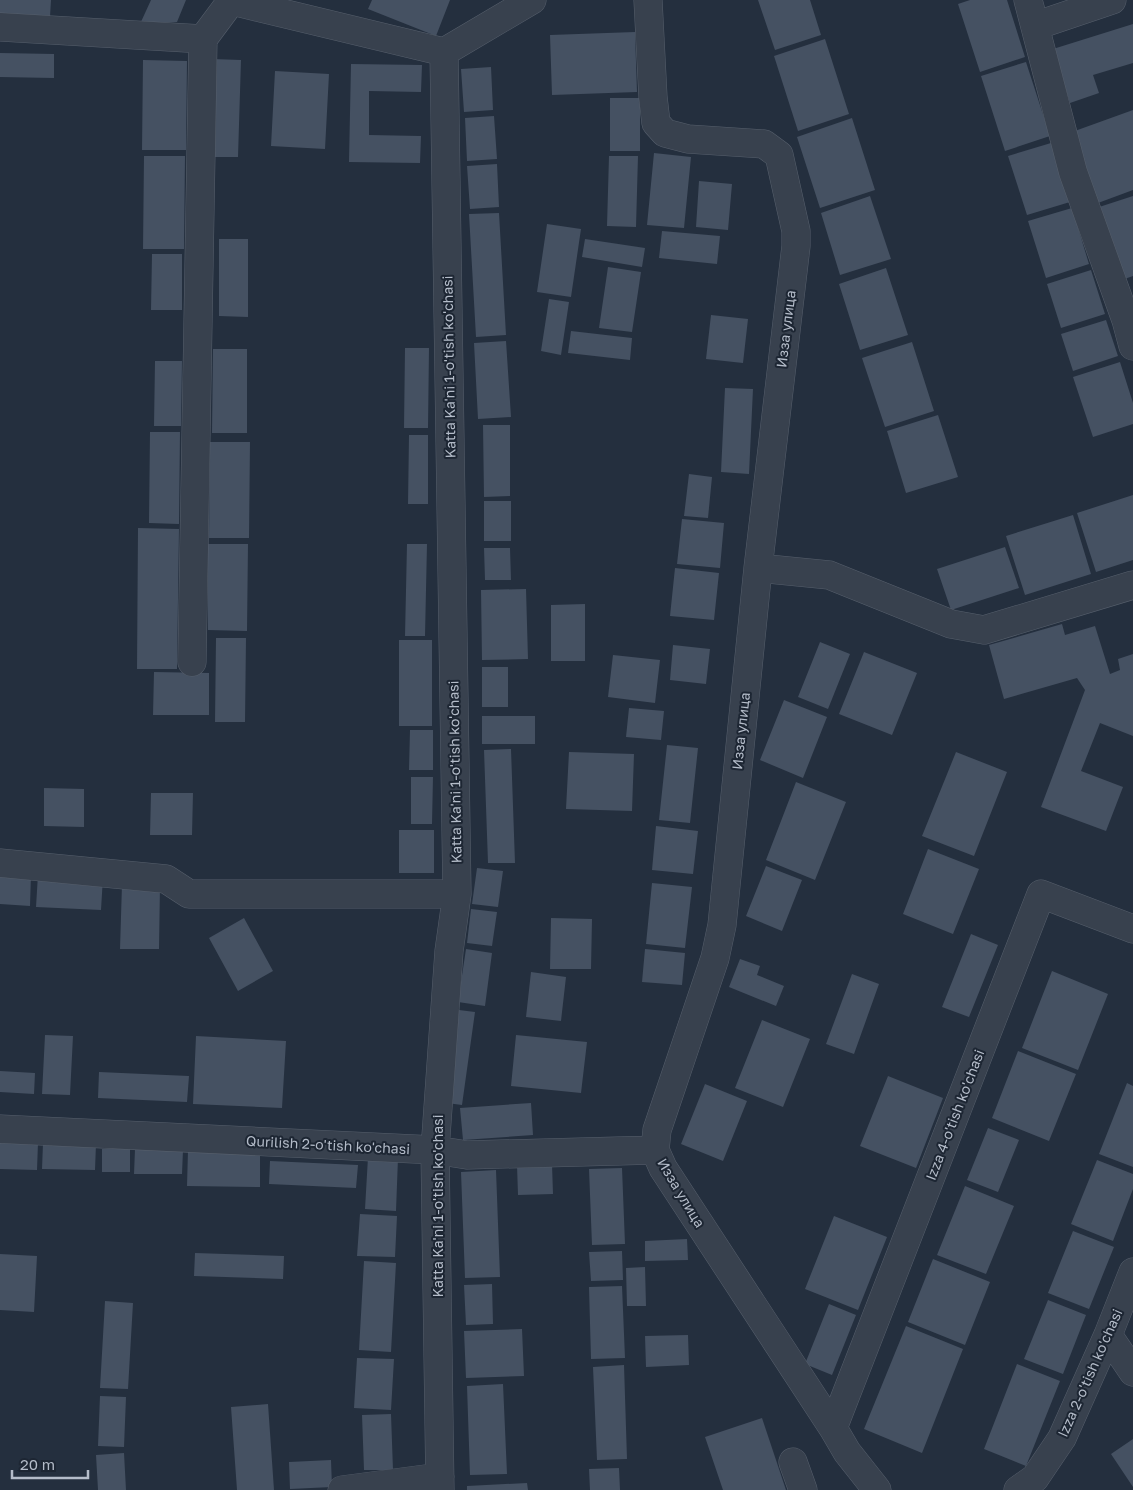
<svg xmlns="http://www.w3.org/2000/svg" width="1133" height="1490" viewBox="0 0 1133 1490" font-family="'Golos Text',sans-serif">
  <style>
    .building { fill: #455162 }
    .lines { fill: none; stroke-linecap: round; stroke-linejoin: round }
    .minor-casing { stroke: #565f6c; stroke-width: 29 }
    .minor { stroke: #38414e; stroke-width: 28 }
    .labels { text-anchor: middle; stroke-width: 4; stroke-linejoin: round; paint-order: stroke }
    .street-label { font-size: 14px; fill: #b4bcc9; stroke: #1d2633 }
  </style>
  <rect width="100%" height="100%" fill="#242f3e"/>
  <!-- building -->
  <path class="building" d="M0 0H51L50 17 0 14Z
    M151 0H186L177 22 140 24Z
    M372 0H450L436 36 368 9Z
    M758 0H810L821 35 775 50Z
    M970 0H1007L1025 57 980 72 958 4Z
    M1133 24V63L1093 75 1099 93 1070 103 1053 49Z
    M635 32 637 92 552 95 550 35Z
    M825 39 849 114 798 131 774 56Z
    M0 53 54 54V78L0 77Z
    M212 59 241 60 238 157H209Z
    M143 60 187 61 186 150H142Z
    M1026 62 1050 136 1005 151 981 76Z
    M351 64 422 65 421 92 369 91V135L421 136 420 163 349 162Z
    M491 67 493 110 464 112 461 69Z
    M275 71 329 74 325 149 271 146Z
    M610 98H640V151H610Z
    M1133 110V190L1098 203 1072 132Z
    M494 116 497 159 467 161 465 118Z
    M852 118 875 190 820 208 797 137Z
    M1051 143 1070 202 1027 215 1008 156Z
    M654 153 691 157 684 228 647 225Z
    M144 156H185L184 249H143Z
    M609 156H638L636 227 607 226Z
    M497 164 499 207 470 209 467 166Z
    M699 181 732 184 728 230 696 227Z
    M870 196 891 259 840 275 821 213Z
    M1133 196V276L1116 282 1093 209Z
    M1072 208 1089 264 1046 278 1028 221Z
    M499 213 506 335 476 337 469 214Z
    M547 224 581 229 571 297 537 292Z
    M662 231 720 236 717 264 659 258Z
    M219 239H248V317L219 316Z
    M585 239 645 248 642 267 582 257Z
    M152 254H182V310H151Z
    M608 267 641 272 632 332 599 328Z
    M886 268 908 335 860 350 839 284Z
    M1091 270 1105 314 1061 328 1047 284Z
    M549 299 569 302 561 355 541 351Z
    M711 315 748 319 743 363 706 359Z
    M1106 320 1118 356 1073 371 1061 334Z
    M571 331 632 338 630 360 568 353Z
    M506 341 511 417 478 419 474 343Z
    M912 342 934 411 885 427 862 358Z
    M405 348H429L428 428H404Z
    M213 349H247V433H212Z
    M155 361H182L181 426H154Z
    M1120 362 1133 403V424L1093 437 1073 377Z
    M725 388 753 389 749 474 721 472Z
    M938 415 958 477 906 493 887 431Z
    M483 425H510V496L484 497Z
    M150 432H180L179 524 149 523Z
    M409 435H428V504H408Z
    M210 442H250L249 538H209Z
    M689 474 712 477 708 518 684 516Z
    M1133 495V560L1096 572 1077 513Z
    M484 501H511V541H484Z
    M1073 515 1091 574 1025 595 1006 536Z
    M682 519 724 523 720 568 677 564Z
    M138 528 179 529 177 669H137Z
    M208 544H248L247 631 208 630Z
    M407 544H427L425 636H405Z
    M1005 547 1019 588 951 610 937 569Z
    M484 548H510L511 580H485Z
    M675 568 719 573 714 620 670 616Z
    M526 589 528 659 482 660 481 590Z
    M585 604V661H551V605Z
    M1062 624 1065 635 1095 626 1110 674 1120 670 1118 659 1133 654V736L1100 723 1081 771 1123 787 1106 831 1041 807 1085 690 1077 678 1004 699 989 645Z
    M216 638H246L245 722H215Z
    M399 640H432V726H399Z
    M820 642 850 654 828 709 798 697Z
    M673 645 710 649 706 684 670 680Z
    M864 652 917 673 892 735 839 714Z
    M613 655 660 660 655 703 608 697Z
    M482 667H508V707H482Z
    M154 672 209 673V715H153Z
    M784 700 827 717 803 778 760 760Z
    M629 708 664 711 661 740 626 737Z
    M482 716H535V744H482Z
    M410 730H433V770H409Z
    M667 745 698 748 690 823 659 820Z
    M511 749 515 863H488L484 750Z
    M569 752 634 754 632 811 566 809Z
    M956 752 1007 772 974 856 922 836Z
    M411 777H433L432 824H411Z
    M796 782 846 802 815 880 766 860Z
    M44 788 84 789V827L44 826Z
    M151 793H193L192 835H150Z
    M656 826 698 831 693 874 652 870Z
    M399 830H434V873H399Z
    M928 849 979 869 953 934 903 914Z
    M766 866 802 880 782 931 746 916Z
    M477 868 503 871 498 907 472 904Z
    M0 873 31 874 30 906 0 904Z
    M38 874 103 877 101 910 36 907Z
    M652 883 692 887 685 948 646 944Z
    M122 884 160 885 159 949H120Z
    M471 909 497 912 492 946 467 943Z
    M244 918 273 971 238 991 209 938Z
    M551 918 592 919 591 969H550Z
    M971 934 998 945 969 1017 942 1007Z
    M466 949 492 953 485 1006 458 1002Z
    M645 949 685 953 682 985 642 982Z
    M740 959 760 966 757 975 784 986 776 1006 729 987Z
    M1052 971 1108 994 1078 1070 1022 1048Z
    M531 972 566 977 561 1021 526 1017Z
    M852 974 879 984 854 1054 826 1044Z
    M459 1010 475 1012 462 1105 447 1103Z
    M762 1020 810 1039 783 1107 735 1088Z
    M45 1035 73 1036 70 1095 42 1094Z
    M516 1035 587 1042 581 1093 511 1086Z
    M196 1036 286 1041 282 1108 193 1104Z
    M1018 1051 1076 1074 1049 1141 992 1118Z
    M0 1071 35 1073 34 1094 0 1092Z
    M99 1072 189 1076 187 1102 98 1098Z
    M888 1076 943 1098 916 1168 860 1146Z
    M1127 1083 1133 1086V1167L1099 1154Z
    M705 1084 747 1101 723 1161 681 1144Z
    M531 1103 533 1135 463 1140 460 1108Z
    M988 1128 1019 1140 998 1192 967 1180Z
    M0 1143H38L37 1170 0 1169Z
    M43 1143 96 1144 95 1170 42 1169Z
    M102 1149H130V1172H102Z
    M135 1149 183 1150 182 1174H134Z
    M188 1150 260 1151V1187L187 1186Z
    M368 1157 398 1158 396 1211 365 1209Z
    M1097 1160 1133 1174V1189L1113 1241 1071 1224Z
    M270 1161 358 1165 356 1188 269 1184Z
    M552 1164 553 1194 518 1195 517 1165Z
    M622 1168 625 1244 592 1245 589 1169Z
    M496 1170 500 1277 465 1278 461 1172Z
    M965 1186 1014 1206 986 1274 937 1255Z
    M360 1214 397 1216 395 1257 357 1256Z
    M834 1216 887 1237 858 1310 805 1289Z
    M1073 1231 1114 1247 1089 1309 1048 1293Z
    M687 1239 688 1260 645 1261V1241Z
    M622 1251 623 1280 591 1281 589 1252Z
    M195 1253 284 1256 283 1279 194 1276Z
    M0 1254 37 1256 34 1312 0 1310Z
    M933 1259 990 1282 965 1345 908 1322Z
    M364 1261 396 1263 391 1352 359 1350Z
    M645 1267 646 1306H627L626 1268Z
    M492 1284 493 1324 466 1325 464 1285Z
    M622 1286 625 1358 591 1359 589 1287Z
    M1048 1300 1086 1315 1063 1374 1024 1359Z
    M105 1301 133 1303 128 1389 100 1388Z
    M829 1304 856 1315 832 1375 805 1364Z
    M906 1326 963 1349 922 1453 864 1429Z
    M522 1329 524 1376 466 1378 464 1331Z
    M688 1335 689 1365 646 1367 645 1336Z
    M357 1358 394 1359 391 1410 354 1408Z
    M1017 1364 1060 1381 1026 1466 984 1449Z
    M624 1365 627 1459 597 1460 593 1367Z
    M503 1384 507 1474 470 1475 467 1386Z
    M100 1396 126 1397 124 1447 98 1446Z
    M268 1404 274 1490H237L231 1407Z
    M391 1414 393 1470H364L362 1415Z
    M762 1418 786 1490H723L705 1437Z
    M1133 1439V1487L1111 1454Z
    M124 1453 126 1490H98L96 1455Z
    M331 1460 332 1487 290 1489 289 1462Z
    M619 1468 620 1490H590L589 1469Z
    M527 1483 528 1490H467V1486Z"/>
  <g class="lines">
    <!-- minor casing -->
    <g class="minor-casing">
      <path id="minor" d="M648 0 653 97 656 123 665 133 688 139 764 144 779 155 796 231V246L758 568 722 925 715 958 657 1130 655 1150 663 1168 833 1428 847 1452 877 1490
        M1028 0 1073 172 1126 320 1133 346
        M232 1 444 52
        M1035 26 1112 0
        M0 27 203 39
        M444 52 532 0
        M758 568 829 575 951 624 984 630 1133 585
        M192 662 203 39 232 0
        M0 863 166 879 189 894H457
        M0 1129 435 1150 467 1155 655 1150
        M1108 1335 1133 1372
        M833 1428 1041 894 1133 929
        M793 1462 803 1490
        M342 1490 440 1477
        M440 1490 435 1150 449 951 457 894 444 52
        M1018 1490 1035 1478 1062 1438 1108 1335 1133 1272"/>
    </g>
    <!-- minor -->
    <use href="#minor" class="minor"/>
  </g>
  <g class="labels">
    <!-- street labels -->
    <g class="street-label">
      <text transform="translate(786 329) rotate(-83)" y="5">Изза улица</text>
      <text transform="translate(449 367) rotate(-91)" y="5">Katta Ka'ni 1-o'tish ko'chasi</text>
      <text transform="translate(741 731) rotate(-84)" y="5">Изза улица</text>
      <text transform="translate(455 772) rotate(-91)" y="5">Katta Ka'ni 1-o'tish ko'chasi</text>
      <text transform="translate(955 1115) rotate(-69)" y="5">Izza 4-o'tish ko'chasi</text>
      <text transform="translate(328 1145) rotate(3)" y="5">Qurilish 2-o'tish ko'chasi</text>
      <text transform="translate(681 1193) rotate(59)" y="5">Изза улица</text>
      <text transform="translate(438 1206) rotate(-90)" y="5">Katta Ka'ni 1-o'tish ko'chasi</text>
      <text transform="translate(1090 1373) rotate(-66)" y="5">Izza 2-o'tish ko'chasi</text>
    </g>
  </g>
  <!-- scale -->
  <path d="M12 1470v8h76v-8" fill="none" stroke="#b4bcc9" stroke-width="2.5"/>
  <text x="20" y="1470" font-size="15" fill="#b4bcc9" stroke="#1d2633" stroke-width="4" paint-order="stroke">20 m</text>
</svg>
